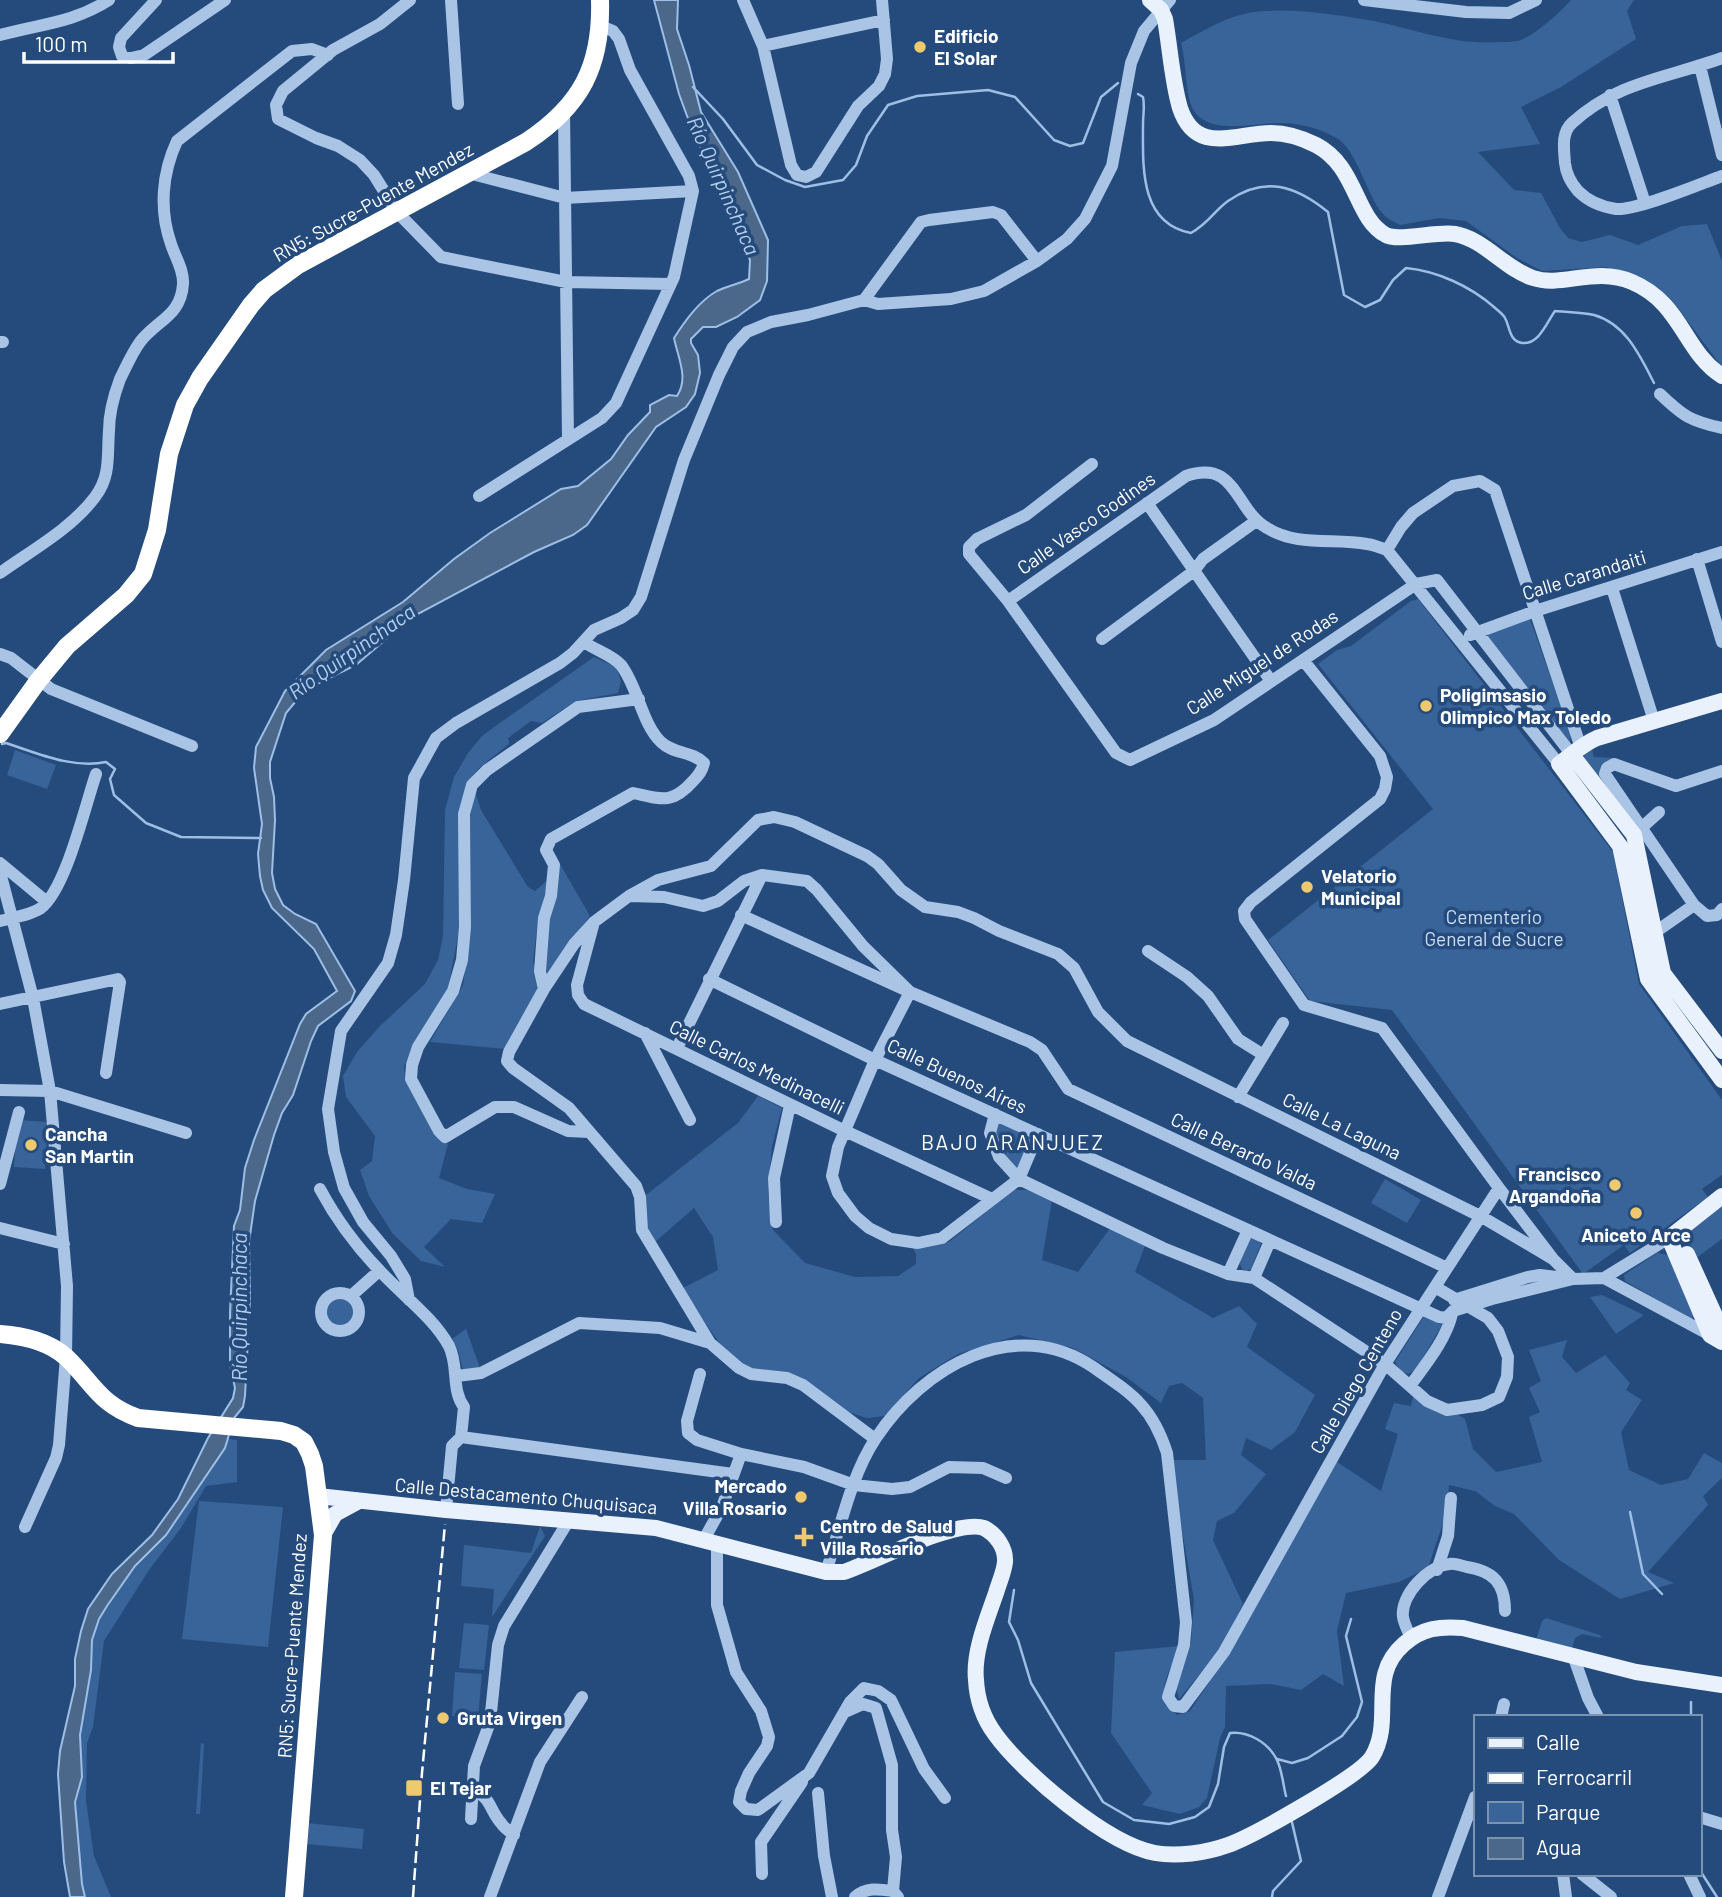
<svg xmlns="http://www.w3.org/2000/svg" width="1722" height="1897" viewBox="0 0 1722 1897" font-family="Barlow,sans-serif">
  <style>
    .green { fill: #38649a }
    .water { fill: #4b678a; stroke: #9dbfe6; stroke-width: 2 }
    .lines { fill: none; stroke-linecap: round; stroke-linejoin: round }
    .stream { stroke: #9dbfe6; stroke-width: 2.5 }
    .minor { stroke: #a9c4e5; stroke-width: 12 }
    .major { stroke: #e9f1fd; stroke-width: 16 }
    .highway { stroke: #fff; stroke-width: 18 }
    .rail { stroke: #fff; stroke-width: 2.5; stroke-dasharray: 12 5; stroke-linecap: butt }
    .poi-dot { fill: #efc96d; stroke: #254b7c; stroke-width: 2.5 }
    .labels { text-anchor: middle; stroke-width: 7; stroke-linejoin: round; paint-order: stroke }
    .poi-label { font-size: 19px; font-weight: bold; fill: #fff; stroke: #254b7c; text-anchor: start }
    .street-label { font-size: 19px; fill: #fff; stroke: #254b7c }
    .park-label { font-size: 19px; fill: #ccdef4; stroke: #254b7c }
    .water-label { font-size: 21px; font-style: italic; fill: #b4ceed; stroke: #254b7c }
    .neighbourhood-label { font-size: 21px; letter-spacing: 2px; fill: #fff; stroke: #254b7c }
  </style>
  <rect width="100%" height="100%" fill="#254b7c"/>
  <!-- green -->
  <path class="green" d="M1571 0H1634L1627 11 1636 39 1561 87 1521 107 1540 144 1478 152 1514 190 1541 193 1560 228 1568 238 1582 242 1610 235 1638 245 1682 226 1707 224 1722 261V367L1671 299 1637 276 1606 267 1542 271 1517 258 1466 221 1439 218 1400 225C1394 222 1386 218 1382 213 1367 195 1357 151 1338 139 1321 128 1297 122 1276 123 1250 124 1200 137 1190 102 1185 83 1186 62 1181 43 1208 28 1234 12 1266 11 1297 9 1331 14 1362 19 1408 26 1452 46 1499 42 1506 42 1515 42 1521 40 1537 33 1560 13 1571 0Z
    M1418 599 1613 852 1639 984 1722 1100V1175L1702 1189 1708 1197 1630 1253 1624 1245 1583 1274 1392 1010 1310 1001 1268 940 1433 809 1318 664 1337 650 1351 646 1411 601Z
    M1530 619 1571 734 1570 745 1487 638 1488 632Z
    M594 657 616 667 621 681 618 693 576 701 542 723 531 721 508 738 509 744 479 768 469 780 460 926 448 988 404 1066 405 1080 437 1136 448 1144 439 1178 467 1189 495 1194 482 1223 451 1219 424 1247 445 1267 421 1261 393 1234 369 1196 360 1170 372 1161 375 1136 346 1097 343 1076 357 1052 379 1027 425 984 438 960 443 936 445 810 454 777 468 753 482 736 494 727Z
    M1591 745 1594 757 1612 758 1602 764 1600 772 1637 826 1586 765C1583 755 1584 751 1591 745Z
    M15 750 56 765 47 789 7 775Z
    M475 791 481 810 528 887 535 891 550 878 538 921 533 961 539 987 505 1049 430 1042 463 985 471 926 470 817Z
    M560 864 590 916 565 947 548 974 541 956 547 919 553 907Z
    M758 1096 782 1108 772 1146 768 1194 773 1230 805 1263 855 1277 898 1276 916 1264V1254L909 1241 919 1244 949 1242 1013 1190H1031L1052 1200 1042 1260 1078 1272 1111 1227 1146 1243 1135 1272 1213 1318 1239 1306 1257 1324 1247 1347 1315 1395 1295 1432 1271 1450 1246 1438 1241 1455 1266 1474 1234 1513 1217 1521 1213 1540 1243 1604 1219 1651 1179 1699 1175 1683 1191 1643 1194 1600 1170 1460H1206L1203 1398 1182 1383 1169 1386 1161 1403 1126 1377 1073 1348 1019 1335 958 1354 919 1378 885 1416 867 1418 839 1409 782 1372 746 1367 728 1355 681 1289 718 1270 713 1237 694 1208 655 1242 644 1223 646 1195 738 1123Z
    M17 1120 48 1122 45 1169 14 1167Z
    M997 1120 1032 1137 1018 1172C1003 1156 989 1142 997 1120Z
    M1385 1179 1421 1200 1407 1223 1371 1203Z
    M1722 1205V1239L1696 1258 1685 1233Z
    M1255 1237 1261 1244 1251 1269 1247 1271 1242 1269 1239 1261 1249 1238Z
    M1657 1253 1668 1255 1696 1316 1691 1319 1625 1281 1624 1275Z
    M1602 1295 1644 1315 1616 1334 1590 1297Z
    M324 1312a16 16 0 1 1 32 0a16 16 0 1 1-32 0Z
    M1424 1316 1442 1325 1417 1368 1409 1374 1401 1372 1395 1362Z
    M466 1329 480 1368 463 1370 458 1350 452 1339Z
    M1567 1340 1562 1357 1576 1373 1605 1355 1630 1383 1626 1390 1642 1400 1621 1432 1629 1470 1661 1485 1688 1479 1704 1453 1722 1463V1478L1703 1496 1708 1505 1648 1572 1674 1583 1620 1599 1559 1560 1514 1514 1495 1506 1475 1491 1449 1485 1447 1511 1428 1568 1399 1582 1346 1593 1337 1631 1344 1686 1323 1674 1301 1690 1271 1684 1226 1686 1225 1727 1220 1738 1207 1798 1199 1807 1180 1814 1142 1805 1152 1793 1111 1733 1115 1652 1180 1646C1170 1671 1152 1695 1177 1715L1190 1711 1224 1660 1337 1462 1381 1491 1398 1434 1385 1429 1394 1403 1411 1406 1415 1388 1465 1419 1473 1449 1496 1472 1542 1462 1529 1417 1540 1412 1529 1388 1541 1381 1529 1350Z
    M229 1439 237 1440V1482L206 1486 181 1528 149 1570 104 1641 93 1727 87 1743 86 1801 94 1856 111 1897H85L82 1884 75 1802 82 1777 80 1735 91 1670 92 1640 99 1619 107 1606 135 1566 166 1535 212 1469Z
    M199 1501 283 1507 268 1647 182 1639Z
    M540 1526 545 1536 492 1617 494 1589 461 1586 464 1545 531 1553Z
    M1546 1618 1600 1635 1601 1638 1582 1634 1575 1638 1571 1652 1535 1643 1542 1621Z
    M464 1623 489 1625 484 1670 459 1668Z
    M455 1672 482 1674 478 1718 452 1716Z
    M201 1743 204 1744 200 1814H196Z
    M307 1823 364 1829 362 1849 306 1844Z"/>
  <!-- water -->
  <path class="water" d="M654 0H678L677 29 689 65 701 112 738 172 768 240 767 281 760 300 737 317 716 327H703L691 339V343L698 355 700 373 695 394 686 407 656 427 587 525 573 535 534 552 412 617 356 665 313 686 296 701 286 713 270 762V778L274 797 275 820 272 873 275 889 283 905 295 914 316 924 355 991 351 1001 318 1026 311 1041 293 1095 282 1113 274 1135 255 1201 249 1242 250 1298 245 1396 243 1407 234 1418 225 1448 166 1535 135 1566 107 1606 99 1619 92 1640 91 1670 80 1735 82 1777 75 1802 82 1884 85 1897H70L64 1862 58 1774 60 1751 75 1686V1659L81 1631 88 1609 112 1574 152 1535 178 1499 208 1438 233 1398 235 1388 230 1365V1313L234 1226 240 1210 245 1168 254 1140 300 1024 306 1014 337 991 314 949 272 908 263 890 260 876 258 854 262 824 254 768 256 747 285 691 326 650 403 602 454 559 490 533 561 489 578 486 611 459 628 435 650 412V405L669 395 677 396C689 378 678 358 674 338 685 321 699 301 717 291 727 286 739 284 749 279L750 260 690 124 679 94Z"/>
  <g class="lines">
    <!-- stream -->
    <path class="stream" d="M693 87 723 119 757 165 785 180 805 187 843 180 856 165 867 136 888 105 917 96 988 90 1015 97 1054 140 1070 146 1083 143 1101 97 1118 83
      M1138 94 1143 97C1145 107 1143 114 1143 124 1143 166 1139 223 1191 233 1209 223 1214 211 1228 201 1265 175 1296 186 1328 212L1344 295 1365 307 1380 300 1393 280 1406 268C1437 271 1470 286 1494 307 1497 310 1503 314 1505 318 1510 327 1509 341 1522 343 1539 345 1547 322 1555 311 1567 312 1582 312 1594 315 1626 324 1640 356 1654 383
      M2 744 6 743C37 753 72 769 106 762L115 769 110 779 114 795 146 823 181 837 261 838
      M1630 1512 1643 1574 1662 1594
      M1014 1590 1009 1622 1018 1640 1031 1683 1103 1802 1134 1820 1169 1824 1195 1817 1209 1807 1218 1784 1224 1747 1230 1733C1248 1731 1267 1742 1276 1758 1282 1768 1283 1785 1286 1796
      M1691 1717V1702
      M1277 1759 1292 1763 1308 1758 1342 1736 1357 1717 1362 1702 1346 1636 1351 1619
      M1699 1869 1717 1897
      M1272 1897 1273 1891 1301 1861 1291 1818"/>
    <!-- minor -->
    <path class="minor" d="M156 0 121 38 119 47 122 56 131 58 144 55 225 0
      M410 0 380 24 333 50 283 91 276 105 278 119 316 138 338 146 360 160 374 175 397 212 441 257 566 282 670 284
      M451 0 458 104
      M743 0 763 46 791 165 797 175 806 177 816 172 858 106 879 86 885 74 887 59 882 0
      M1364 0 1466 12 1509 13 1536 0
      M0 35C40 24 73 23 109 0
      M763 46 884 20
      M1722 58C1668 78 1618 81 1572 123 1561 133 1564 149 1565 163 1566 173 1571 183 1578 191 1588 201 1602 207 1616 209 1636 211 1700 184 1722 176
      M1700 66 1722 155
      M1610 95 1645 203
      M564 112 568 439
      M468 173 565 198 693 191
      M864 300 921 222 929 220 993 212 1001 215 1037 261
      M0 342H3
      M1660 394C1683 416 1690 421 1722 428
      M1092 464 1026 515 977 539 969 547V554L1008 601 1116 753 1130 760 1214 720 1416 584 1437 580 1572 755
      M479 496 602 418 616 403 674 277 693 191 689 176 630 70 619 39 613 31 601 26
      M1147 503 1271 681
      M1387 550 1401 527 1413 513 1453 486 1480 481 1495 490 1580 745
      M1697 559 1722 642
      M0 573C32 550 71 529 95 497 111 476 107 456 109 431 109 414 114 395 120 379 126 367 132 353 140 342 157 320 181 316 183 284 184 270 175 257 171 244 159 210 162 173 177 141L292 51 312 49 328 55
      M1612 588 1654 721
      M1008 601 1186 476C1237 459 1234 509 1267 528 1298 547 1333 538 1367 544 1374 545 1381 548 1387 550L1559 764
      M1470 635 1535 611 1722 552
      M1102 639 1194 571 1203 559 1256 521
      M0 654 11 658 51 689 192 746
      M1303 660 1380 756 1387 777 1385 789 1380 799 1251 902 1244 911 1245 919 1304 1005 1382 1028 1499 1188 1553 1259 1573 1279
      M1722 771 1676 786 1614 764 1607 768 1605 774 1694 905 1707 916 1717 915 1722 909
      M1638 831 1659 812
      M0 863 47 902
      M0 872 33 998 50 1091 67 1286 66 1357 59 1445 56 1458 25 1527
      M629 896 664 897 703 906 718 901 744 881 762 875
      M741 915 910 992 1030 1042 1042 1050 1068 1089 1447 1268
      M0 921C12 918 31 915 41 908 66 889 85 806 96 774
      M594 922 577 985 578 995 584 1004 845 1131 992 1199
      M1654 933 1694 905
      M1148 951 1187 977 1208 996 1238 1039 1262 1054
      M709 979 875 1060 1439 1317 1446 1318 1453 1311 1492 1299 1573 1279
      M544 989 540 971 544 918 551 896 554 865 546 850 551 839 633 793C661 799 672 805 693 781 699 775 702 771 704 763 692 751 673 754 661 742 642 724 638 687 621 665 612 655 595 650 584 642
      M0 1004 118 979 120 982 106 1073
      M645 1033 690 1120
      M677 1048 762 875 807 881 817 890 863 946 910 992 875 1060 838 1147 832 1176 838 1193 855 1216 869 1228 891 1239 918 1243 942 1238 1019 1179 1038 1134
      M0 1090 50 1091 186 1133
      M1238 1097 1283 1023
      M995 1114 990 1133 999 1157 1019 1179 1163 1248 1228 1274 1254 1278 1385 1364 1427 1401 1447 1410 1482 1405 1499 1397 1507 1377 1508 1357 1498 1331 1488 1318 1435 1287
      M589 1132 568 1131 514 1107H495L445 1137 439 1131 411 1079 412 1065 418 1047 453 991 462 960 465 927 464 814 472 785 487 770 578 707 639 699
      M0 1184 19 1112
      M320 1189C336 1219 356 1246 380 1271 402 1295 433 1317 449 1346 459 1366 451 1390 464 1407L461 1437 452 1446 446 1510
      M776 1222 774 1178 790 1105
      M0 1228 64 1244
      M1228 1274 1248 1230
      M1254 1278 1270 1241
      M1604 1278 1710 1335
      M321 1312a19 19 0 1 1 38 0a19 19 0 1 1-38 0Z
      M351 1296 379 1271
      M409 1300 405 1279 391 1256 363 1222 344 1188 334 1152 328 1109 341 1031 388 963 396 935 404 880 414 778 436 738 456 723 560 663 573 653 594 630 621 618 633 610 641 597 684 460 719 375 733 347 747 332 771 322 808 315 864 300 878 304 951 299 984 291 1037 261 1067 239 1085 219 1112 166 1131 63 1144 31 1170 0
      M1454 1300 1528 1277 1540 1275 1573 1279 1604 1278 1669 1238
      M700 1374 687 1421 688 1433 697 1440 741 1454 804 1467 854 1485 892 1489 910 1487 949 1467 983 1468 1006 1478
      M457 1376 481 1373 579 1323 660 1328 710 1343
      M1410 1386C1425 1365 1446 1340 1452 1314
      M461 1437 733 1474
      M875 1439 803 1385 787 1378 751 1374 739 1368 710 1343 642 1230 640 1197 636 1186 569 1108 513 1068 507 1061 509 1052 544 989 574 944 594 922 629 896 658 880 711 866 758 820 774 817 795 822 867 856 878 864 901 890 925 907 958 912 974 918 999 931 1058 954 1074 968 1098 1012 1127 1041 1482 1217 1553 1259
      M703 1541 722 1507 741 1454
      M717 1545V1605L736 1672 761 1711 769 1737 767 1746 749 1773 741 1791 739 1802 746 1809 758 1810 809 1773 850 1702 864 1688 878 1691 891 1700 924 1769 945 1798
      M1437 1570 1448 1536 1451 1498
      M826 1572C840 1529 851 1475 876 1438 923 1367 1014 1314 1093 1367 1132 1394 1152 1406 1167 1453L1186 1622 1184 1645 1168 1697 1174 1706 1183 1707 1224 1652 1385 1364 1499 1188
      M1411 1638C1408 1631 1404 1624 1403 1617 1400 1595 1429 1565 1450 1564 1455 1563 1462 1566 1467 1567 1493 1571 1505 1583 1505 1611
      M1574 1658 1588 1698 1598 1717
      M845 1712 863 1704 876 1708 892 1765V1830L896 1857 893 1891 898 1897
      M1501 1717 1504 1704
      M473 1789C492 1799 489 1809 501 1823 504 1828 510 1832 514 1835
      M818 1793 824 1856 832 1897
      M1699 1817 1722 1824
      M471 1819 474 1766 490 1722 498 1645 504 1626 569 1520
      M762 1874 761 1842 802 1782
      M1563 1874 1566 1897
      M1582 1874 1611 1897
      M1689 1874 1700 1897
      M490 1897 540 1762 582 1697
      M855 1897C866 1887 879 1889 893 1891
      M1438 1897 1475 1797"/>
    <!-- major -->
    <path class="major" d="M1150 0 1161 10 1165 19C1170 47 1172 81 1180 108 1196 156 1235 133 1271 133 1287 133 1302 138 1316 145 1357 166 1355 219 1386 235 1398 242 1437 231 1455 234 1484 239 1505 269 1533 278 1562 288 1595 266 1632 282 1682 303 1684 352 1722 376
      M1722 701 1597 738C1581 745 1573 754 1559 764L1620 846 1648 979 1722 1080
      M1572 755 1634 835 1663 973 1722 1051
      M1722 1196 1669 1238 1710 1335 1722 1342
      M1687 1254 1722 1331
      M318 1496 446 1510 656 1528 826 1572H844C873 1562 958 1518 984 1528 996 1534 1006 1548 1005 1562 1004 1572 999 1583 996 1593 987 1619 973 1652 976 1680 977 1699 984 1719 995 1734 1023 1773 1107 1844 1155 1853 1177 1857 1206 1853 1228 1845 1253 1836 1360 1776 1372 1757 1395 1719 1366 1677 1404 1644 1422 1628 1440 1626 1463 1628L1636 1672 1722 1685
      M323 1535 335 1514 359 1501"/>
    <!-- highway -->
    <path class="highway" d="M0 734 38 681 67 646 126 595 143 574 157 530 169 454 185 405 200 378 251 305 264 290 298 265 526 142C581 106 602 66 600 0
      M0 1334C24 1336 49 1341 67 1358 94 1384 99 1404 138 1418L281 1431 294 1435 304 1442 310 1454 314 1466 323 1535 294 1897"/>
    <!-- rail -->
    <path class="rail" d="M413 1897 422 1773 445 1524"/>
  </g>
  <!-- markers -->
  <g class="poi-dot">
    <circle cx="920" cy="47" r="7"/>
    <circle cx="1426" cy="706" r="7"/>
    <circle cx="1307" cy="887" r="7"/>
    <circle cx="31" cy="1145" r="7"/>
    <circle cx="1615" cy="1185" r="7"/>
    <circle cx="1636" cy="1213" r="7"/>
    <circle cx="801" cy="1497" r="7"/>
    <path d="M800.5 1526.5h7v7h7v7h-7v7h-7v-7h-7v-7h7z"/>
    <circle cx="443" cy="1718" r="7"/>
    <rect x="405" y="1779" width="18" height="18" rx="3.5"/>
  </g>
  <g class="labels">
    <!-- poi labels -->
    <g class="poi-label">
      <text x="934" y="43">Edificio<tspan x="934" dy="22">El Solar</tspan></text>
      <text x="1440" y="702">Poligimsasio<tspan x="1440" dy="22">Olimpico Max Toledo</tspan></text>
      <text x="1321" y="883">Velatorio<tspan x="1321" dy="22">Municipal</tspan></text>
      <text x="45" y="1141">Cancha<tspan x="45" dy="22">San Martin</tspan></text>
      <text x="1601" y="1181" text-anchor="end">Francisco<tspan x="1601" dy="22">Argandoña</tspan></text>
      <text x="1636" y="1242" text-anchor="middle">Aniceto Arce</text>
      <text x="787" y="1493" text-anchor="end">Mercado<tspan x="787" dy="22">Villa Rosario</tspan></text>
      <text x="820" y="1533">Centro de Salud<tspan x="820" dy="22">Villa Rosario</tspan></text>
      <text x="457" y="1725">Gruta Virgen</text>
      <text x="430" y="1795">El Tejar</text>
    </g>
    <!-- street labels -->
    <g class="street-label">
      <text transform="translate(373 202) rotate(-29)" y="7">RN5: Sucre-Puente Mendez</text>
      <text transform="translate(1086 523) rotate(-35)" y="7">Calle Vasco Godines</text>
      <text transform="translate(1584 575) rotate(-17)" y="7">Calle Carandaiti</text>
      <text transform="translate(1262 662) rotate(-33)" y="7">Calle Miguel de Rodas</text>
      <text transform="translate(757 1067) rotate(26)" y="7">Calle Carlos Medinacelli</text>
      <text transform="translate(957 1076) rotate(25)" y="7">Calle Buenos Aires</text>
      <text transform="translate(1342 1126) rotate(26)" y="7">Calle La Laguna</text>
      <text transform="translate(1244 1151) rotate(25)" y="7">Calle Berardo Valda</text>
      <text transform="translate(1356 1381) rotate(-60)" y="7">Calle Diego Centeno</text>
      <text transform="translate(526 1496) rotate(5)" y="7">Calle Destacamento Chuquisaca</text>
      <text transform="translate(292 1646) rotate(-86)" y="7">RN5: Sucre-Puente Mendez</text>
    </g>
    <!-- park labels -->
    <g class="park-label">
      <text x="1494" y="924">Cementerio<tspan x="1494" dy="22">General de Sucre</tspan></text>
    </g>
    <!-- water labels -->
    <g class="water-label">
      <text transform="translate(723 186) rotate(66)" y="7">Río Quirpinchaca</text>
      <text transform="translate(352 652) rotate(-35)" y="7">Río Quirpinchaca</text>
      <text transform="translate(240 1307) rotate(-90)" y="7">Río Quirpinchaca</text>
    </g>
    <!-- neighbourhood labels -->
    <g class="neighbourhood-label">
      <text x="1013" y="1150">BAJO ARANJUEZ</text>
    </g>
  </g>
  <!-- legend -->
  <rect x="1474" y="1715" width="228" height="161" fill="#254b7c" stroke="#7c93b0" stroke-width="2"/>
  <rect x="1488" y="1738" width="35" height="10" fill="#e9f1fd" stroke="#7c93b0" stroke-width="2"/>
  <text x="1536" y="1750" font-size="21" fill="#ffffff">Calle</text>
  <rect x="1488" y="1773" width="35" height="10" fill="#ffffff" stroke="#7c93b0" stroke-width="2"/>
  <text x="1536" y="1785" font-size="21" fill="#ffffff">Ferrocarril</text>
  <rect x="1488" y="1802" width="35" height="21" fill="#38649a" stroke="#7c93b0" stroke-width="2"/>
  <text x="1536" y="1820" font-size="21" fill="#ffffff">Parque</text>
  <rect x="1488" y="1838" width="35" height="21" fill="#4b678a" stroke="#7c93b0" stroke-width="2"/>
  <text x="1536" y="1855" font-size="21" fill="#ffffff">Agua</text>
  <!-- scale -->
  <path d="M24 52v10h149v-10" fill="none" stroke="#ffffff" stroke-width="3.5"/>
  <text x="35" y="52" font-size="21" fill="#ffffff" stroke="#254b7c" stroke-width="5" paint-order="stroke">100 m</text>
</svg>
